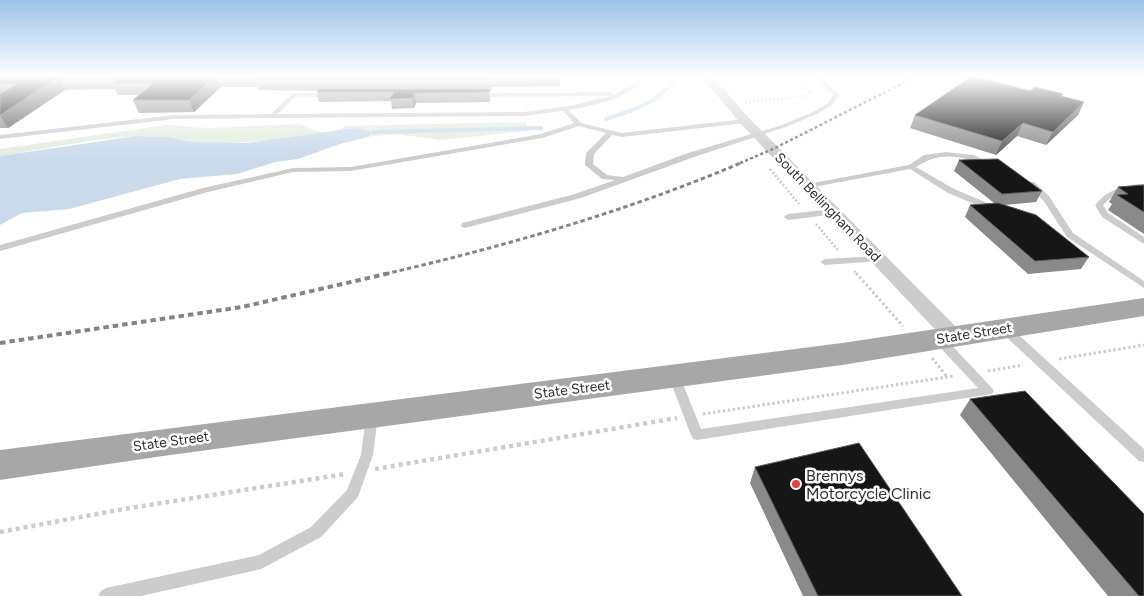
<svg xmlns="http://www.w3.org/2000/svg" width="1144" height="596" viewBox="0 0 1144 596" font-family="Figtree,sans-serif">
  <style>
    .green { fill: #e3ecde }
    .water { fill: #cadaeb }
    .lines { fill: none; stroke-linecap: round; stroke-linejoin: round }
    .stream { stroke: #cadaeb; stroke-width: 4 }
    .path-far3 { stroke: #ccc; stroke-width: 2; stroke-dasharray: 2 2; stroke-linecap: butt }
    .path-far2 { stroke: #ccc; stroke-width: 2.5; stroke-dasharray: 2 2; stroke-linecap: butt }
    .path-far1 { stroke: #ccc; stroke-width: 3; stroke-dasharray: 2.5 2.5; stroke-linecap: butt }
    .path { stroke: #ccc; stroke-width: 4.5; stroke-dasharray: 4 4; stroke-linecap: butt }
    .service { fill: #ccc; fill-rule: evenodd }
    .minor { fill: #ccc; fill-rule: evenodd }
    .primary { fill: #a7a7a7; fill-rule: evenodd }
    .rail-far2 { stroke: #848484; stroke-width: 2.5; stroke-dasharray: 3 2.5; stroke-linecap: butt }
    .rail-far1 { stroke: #848484; stroke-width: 3; stroke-dasharray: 4.5 3; stroke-linecap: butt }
    .rail { stroke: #848484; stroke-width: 4; stroke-dasharray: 5.5 4; stroke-linecap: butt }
    .wall { fill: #8a8a8a }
    .shaded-wall { fill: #5c5c5c }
    .building { fill: #161616; stroke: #5c5c5c }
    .poi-dot { fill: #e14337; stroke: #fff; stroke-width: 2 }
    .labels { text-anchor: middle; stroke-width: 5; stroke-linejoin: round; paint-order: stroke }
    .street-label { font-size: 14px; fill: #2f2f2f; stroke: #fff }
    .near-poi-label { font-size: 16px; fill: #2f2f2f; stroke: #fff; text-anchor: start }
  </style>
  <rect width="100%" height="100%" fill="#fff"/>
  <!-- green -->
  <path class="green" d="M526 122 527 131 441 140 395 134 368 137 373 133 340 130 345 126Z
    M299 124 323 133C287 137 252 144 216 143 189 143 164 135 136 136 91 139 45 149 0 156V149L166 125 209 128Z"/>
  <!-- water -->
  <path class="water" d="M355 128 373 132 368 137 340 144 298 159 275 162 237 174 180 179 69 209 22 213 0 225V156L136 136 165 137 194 142 247 143Z"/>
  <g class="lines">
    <!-- stream -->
    <path class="stream" d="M606 119 633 110 654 100 675 81 674 76
      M373 132 541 128"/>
    <!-- path-far3 -->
    <path class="path-far3" d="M745 102 805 96 811 92 791 76"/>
    <!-- path-far2 -->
    <path class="path-far2" d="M770 169 799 204
      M816 224 838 250
      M854 271 857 274"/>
    <!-- path-far1 -->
    <path class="path-far1" d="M856 273 903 326
      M932 358 947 377
      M1059 359 1144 345
      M988 371 1023 365
      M703 414 954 376"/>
    <!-- path -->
    <path class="path" d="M375 469 677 418
      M0 532 124 509 345 474"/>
    <!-- service -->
    <path class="service" d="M641 76H647C628 99 597 105 569 110L581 123 622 133 745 119 748 121 745 123 622 137 612 135 594 154 593 164 607 175 623 177 688 153 782 125 815 111 828 103 833 95 813 76H819L839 95 832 105 819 113 786 127 694 157 581 198 465 228 462 227 461 225 462 223 575 194 615 180 602 179 585 165 586 153 606 133 579 126 542 138 351 171 293 172 208 192 0 251V245L203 188 293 168 351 167 541 134 574 123 563 111 523 116 174 119 0 139V135L174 115 271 114 293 93H331L334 95 331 97H295L278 114 523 112 570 106 610 96 478 97 475 95 478 93 611 92 614 95 633 84Z
      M946 152 973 155 995 164 991 166C962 158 944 149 916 167L954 189 997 207V211H991L948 193 910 169 808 188 804 186 808 184 909 165 924 155Z
      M1028 182H1034L1049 196 1073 233 1144 281V288L1067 237 1043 200 1028 186Z
      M1138 184H1144V188C1128 188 1114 193 1103 205L1108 213 1144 237V244L1102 217 1095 205C1106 191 1121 186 1138 184Z
      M833 209 837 212 836 214 788 220 784 217 788 214Z
      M878 256 881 257 883 259 881 261 825 265 820 262 825 259Z
      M1005 325 1009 326 1144 449V462L1139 461 1001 332 1000 329 1001 326Z
      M939 335 943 336 992 388 994 391 992 394 697 440 693 439 691 435 668 375 670 372H678L701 429 978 388 935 342 934 339 935 336Z
      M372 411 376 413 378 416 373 455 359 494 357 498 321 537 261 569 141 596H98L101 591 106 588 259 555 311 527 347 490 361 455 366 416 368 413Z"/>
    <!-- minor -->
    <path class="minor" d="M701 76H712L749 118 960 331 963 336 960 341 953 343 946 341 741 124Z"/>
    <!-- primary -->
    <path class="primary" d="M1144 298V316L842 365 163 456 0 480V450L842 343Z"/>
    <!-- rail-far2 -->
    <path class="rail-far2" d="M740 163 773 149 917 76"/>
    <!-- rail-far1 -->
    <path class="rail-far1" d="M385 274C506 246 628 211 743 162"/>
    <!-- rail -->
    <path class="rail" d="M0 343 242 307 390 273"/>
  </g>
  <!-- wall -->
  <path class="wall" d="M0 76H593V77H560V86L492 87V90H490V102L416 103 414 108 392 109 391 101 319 102 317 92V91L259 90 258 87H221L194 112 139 113 133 100 139 95H118L115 89 65 90 8 128H0Z
    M1030 91 1062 97 1084 102 1078 115 1046 145 1017 136 996 155 910 128 915 115Z
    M959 160 1042 191 1036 202 1004 205 1089 257 1081 269 1028 274 965 217 970 205 994 203 954 171Z
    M1144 185V234L1108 210 1112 204 1109 202 1118 187Z
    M970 399 1144 596H1108L960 415Z
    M755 467 962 596H803L750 483Z"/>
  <!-- shaded-wall -->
  <path class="shaded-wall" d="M216 76 221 87 194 112 189 100Z
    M59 77 65 90 8 128 0 115Z
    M415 93 416 103 414 108 412 98Z
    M1084 102 1078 115 1046 145 1053 132Z
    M1023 123 1017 136 996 155 1002 141Z"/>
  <!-- building -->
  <path class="building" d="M0 76H216L189 100H133L154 83H112L120 77H59L0 115V94L17 84H0Z
    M258 76H491L490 78 296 79 256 78Z
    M972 76 1030 91 1035 87 1063 94 1061 96 1084 102 1053 132 1023 123 1002 141 915 115Z
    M319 89H490V92L415 93 412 98 390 99 394 92H317Z
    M998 159 1042 191 1002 194 959 160Z
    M1144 185V212L1117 195 1128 194 1118 187Z
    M998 203 1036 215 1089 257 1035 261 970 205Z
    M1025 391 1144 514V596H1139L970 399Z
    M859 443 962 596H818L755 467Z"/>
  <!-- sky -->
  <linearGradient id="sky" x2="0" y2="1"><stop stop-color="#9cc3e9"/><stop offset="0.48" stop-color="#fff"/><stop offset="1" stop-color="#fff" stop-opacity="0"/></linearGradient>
  <rect width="1144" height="159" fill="url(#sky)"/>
  <!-- markers -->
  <circle class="poi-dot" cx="796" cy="484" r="5"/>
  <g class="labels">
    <!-- street labels -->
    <g class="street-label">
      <text transform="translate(828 207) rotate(46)" y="5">South Bellingham Road</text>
      <text transform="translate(974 333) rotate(-9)" y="5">State Street</text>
      <text transform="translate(572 389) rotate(-7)" y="5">State Street</text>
      <text transform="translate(171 441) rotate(-8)" y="5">State Street</text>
    </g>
    <!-- near-poi labels -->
    <g class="near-poi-label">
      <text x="806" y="481">Brennys<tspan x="806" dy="18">Motorcycle Clinic</tspan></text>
    </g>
  </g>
</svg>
